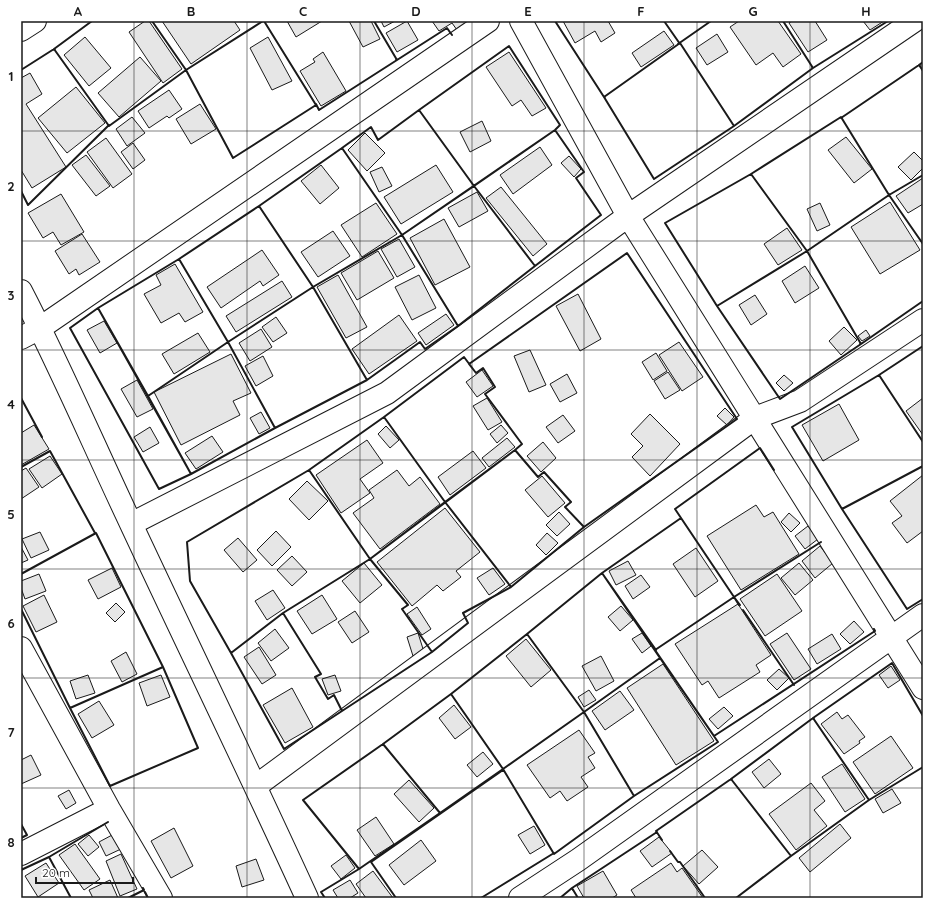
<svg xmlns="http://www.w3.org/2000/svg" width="944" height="919" viewBox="0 0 944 919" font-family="Quicksand,sans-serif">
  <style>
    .building { fill: #e6e6e6; stroke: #1a1a1a }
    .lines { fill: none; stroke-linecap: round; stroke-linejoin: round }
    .minor-casing { stroke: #1a1a1a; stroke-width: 24 }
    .minor { stroke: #fff; stroke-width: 22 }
    .wall { stroke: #1a1a1a; stroke-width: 2 }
    .grid { fill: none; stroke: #1a1a1a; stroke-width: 1; stroke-opacity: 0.55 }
    .neatline { fill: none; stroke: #1a1a1a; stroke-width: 1.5 }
    .grid-label { font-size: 13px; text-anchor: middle; font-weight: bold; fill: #1a1a1a }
  </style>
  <rect width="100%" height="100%" fill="#fff"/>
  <!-- building -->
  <path class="building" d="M145 21H149L182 69 163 83 129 32Z
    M162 21H234L240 30 191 64Z
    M287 21H322L296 37Z
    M349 21H371L380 39 363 47Z
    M381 21H395L384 27Z
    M407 21 418 40 397 52 386 33Z
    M432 21H472L457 30 452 23 439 31Z
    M563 21H608L615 33 601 42 595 31 575 43Z
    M739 21H778L801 54 783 67 773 53 756 65 730 27Z
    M792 21H815L827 40 808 52 789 23Z
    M863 21H884L870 30Z
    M664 31 674 45 641 67 632 53Z
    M717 34 728 52 707 65 696 48Z
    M85 37 111 68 89 86 64 55Z
    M268 37 292 81 272 90 250 48Z
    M323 52 346 91 321 106 300 71 315 62 313 59Z
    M509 52 546 108 532 116 521 100 512 106 486 67Z
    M140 57 161 81 119 117 98 93Z
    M30 73 42 94 26 104 66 167 32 188 21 170V78Z
    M76 87 105 123 67 153 38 118Z
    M169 90 182 109 169 118 167 116 149 128 138 111Z
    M200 104 216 129 191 144 176 119Z
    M132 117 145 133 127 146 116 129Z
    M482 121 491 141 470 152 460 132Z
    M365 133 385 153 367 171 348 150Z
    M846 137 872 169 854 183 828 150Z
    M106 138 132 174 113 188 87 152Z
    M133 143 145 160 133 169 121 152Z
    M540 147 552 165 513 194 500 175Z
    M914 152 923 161V168L911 180 898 167Z
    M86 155 110 186 96 196 72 165Z
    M569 156 581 169 574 177 561 163Z
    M321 165 339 188 320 204 301 181Z
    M436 165 453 192 401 224 384 197Z
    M382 167 392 186 379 192 370 172Z
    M923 178V204L908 213 896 196Z
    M501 187 547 244 533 256 486 198Z
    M477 192 488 211 459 227 448 208Z
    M61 194 84 232 61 245 53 232 43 238 28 213Z
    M890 202 920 250 880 274 851 227Z
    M376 203 397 234 362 257 341 225Z
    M820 203 830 225 817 231 807 209Z
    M444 219 470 267 435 285 410 238Z
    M787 228 802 250 778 265 764 244Z
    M333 231 350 256 318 277 301 252Z
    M82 234 100 262 79 275 76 269 69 274 55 251Z
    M399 239 415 267 397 277 381 249Z
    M262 250 279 275 263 286 260 281 221 308 207 287Z
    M378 251 394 278 357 300 341 273Z
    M175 264 203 312 185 322 179 313 161 323 144 294 161 285 156 275Z
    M805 266 819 288 795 303 782 281Z
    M338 275 367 327 346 338 317 287Z
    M419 275 436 308 412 320 395 287Z
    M282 281 292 297 236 332 226 316Z
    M578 294 601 339 580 351 556 306Z
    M755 295 767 314 751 325 739 305Z
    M446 314 454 325 426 345 418 333Z
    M399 315 417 341 369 374 352 349Z
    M276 317 287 333 273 342 262 327Z
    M104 321 117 343 100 353 87 330Z
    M844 327 857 340 841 355 829 341Z
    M261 329 272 347 250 361 239 343Z
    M866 330 870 336 862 341 858 336Z
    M198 333 210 352 174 374 162 354Z
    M679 342 703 377 682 391 659 355Z
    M530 350 546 385 529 392 514 356Z
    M656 353 667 371 653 380 642 362Z
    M231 354 251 393 233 401 240 415 181 445 154 392Z
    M263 356 273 376 256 386 245 366Z
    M482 370 493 386 477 397 466 382Z
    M668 372 680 390 665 399 654 381Z
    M567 374 577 393 560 402 550 384Z
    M784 375 793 383 784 391 776 383Z
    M137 380 153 409 137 417 121 389Z
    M487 398 502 422 488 430 473 406Z
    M923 398V435L906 411Z
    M839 404 859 440 823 461 802 425Z
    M725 408 734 417 727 425 717 416Z
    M261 412 270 428 259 434 250 418Z
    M650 414 680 444 650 476 632 457 643 446 631 434Z
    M563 415 575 431 558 443 546 427Z
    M34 425 49 449 21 465V433Z
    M501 425 508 433 497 443 490 434Z
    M386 426 399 440 390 448 378 434Z
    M150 427 159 443 143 452 134 437Z
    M212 436 223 452 196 469 185 453Z
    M507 438 515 447 489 467 482 458Z
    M367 440 383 463 360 479 370 493 341 513 316 475Z
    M543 442 556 458 541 472 527 456Z
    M473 451 486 468 450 495 438 477Z
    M50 456 62 474 42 488 29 469Z
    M26 468 39 487 21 499V471Z
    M397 470 409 486 420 477 440 504 380 549 353 513 374 498 369 490Z
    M923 475V531L907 543 892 523 902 516 890 501Z
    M542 476 565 503 548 517 525 490Z
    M307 481 328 501 309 520 289 499Z
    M756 505 764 517 773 512 799 554 741 590 707 536Z
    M445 508 480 552 456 571 461 577 443 591 437 585 412 606 377 562Z
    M559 512 570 524 557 536 546 525Z
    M789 513 800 523 791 532 781 522Z
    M808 526 818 539 805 549 795 536Z
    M276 531 291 547 272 566 257 550Z
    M40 532 49 550 31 558 22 539Z
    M547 533 558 543 546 555 536 545Z
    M238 538 257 560 243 572 224 550Z
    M820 546 833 563 815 578 802 561Z
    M21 547 28 560 21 563Z
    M696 548 718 581 695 597 673 564Z
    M292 556 307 572 292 586 277 570Z
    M628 561 636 575 616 585 609 571Z
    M364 563 382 585 360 603 342 581Z
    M799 563 813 580 795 595 781 578Z
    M112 568 121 587 98 599 88 580Z
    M493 568 505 584 489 595 477 578Z
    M39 574 46 591 25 599 21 588V581Z
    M777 574 802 611 765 636 740 599Z
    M641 575 650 587 633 599 625 586Z
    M273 590 285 608 267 620 255 601Z
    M44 595 57 622 36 632 23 606Z
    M322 595 337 619 312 634 297 611Z
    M116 603 125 612 115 622 106 613Z
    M738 604 771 655 756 665 760 672 719 698 708 681 702 685 675 644Z
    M621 606 633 620 620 631 608 617Z
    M417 607 431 629 422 635 407 614Z
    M355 611 369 632 352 643 338 622Z
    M854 621 864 632 850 644 840 634Z
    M275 629 289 648 271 661 258 643Z
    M418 633 424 652 413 656 407 637Z
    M642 633 651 646 642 653 632 639Z
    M787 633 811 669 794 680 770 644Z
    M832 634 841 649 817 664 808 649Z
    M526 639 551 670 531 687 506 656Z
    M259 647 276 675 262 684 244 657Z
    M126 652 137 674 122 682 111 661Z
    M601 656 614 681 596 691 582 666Z
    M663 664 714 741 676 765 627 688Z
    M891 666 900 680 888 688 879 675Z
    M779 669 789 678 777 690 767 680Z
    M88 675 95 693 76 699 70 681Z
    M161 675 170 697 147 706 139 683Z
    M335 675 341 691 328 695 322 679Z
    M292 688 313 727 285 743 263 705Z
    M589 690 596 700 584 707 578 697Z
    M620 691 634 710 605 730 592 711Z
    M99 701 114 725 92 738 78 714Z
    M454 705 471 727 455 739 439 718Z
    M724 707 733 716 718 729 709 719Z
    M837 712 842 719 848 715 865 737 859 741 860 743 844 754 821 724Z
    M579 730 595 753 588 757 595 768 581 777 588 787 567 801 560 791 550 798 527 765Z
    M891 736 913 768 875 794 853 762Z
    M483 752 493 764 477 777 467 765Z
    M31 755 41 775 21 784V760Z
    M769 759 781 774 764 788 752 772Z
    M842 764 865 799 845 812 822 777Z
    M409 780 434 808 419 822 394 794Z
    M811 783 825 801 814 810 827 826 796 850 769 814Z
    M892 789 901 803 883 813 875 799Z
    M69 790 76 803 66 809 58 796Z
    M376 817 394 844 375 856 357 830Z
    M840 824 851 838 810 872 799 858Z
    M534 826 545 845 530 854 518 835Z
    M174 828 193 866 171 878 151 841Z
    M114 834 121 849 106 856 99 842Z
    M89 835 99 847 88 856 78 844Z
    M659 837 672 853 652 867 640 851Z
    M421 840 436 861 404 885 389 865Z
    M75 844 100 879 84 890 59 855Z
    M702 850 718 867 699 884 683 866Z
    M121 854 137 889 120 896 106 861Z
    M346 855 355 868 341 879 331 866Z
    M256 859 264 880 242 887 236 866Z
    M46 863 59 883 38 897 25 876Z
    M671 863 677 872 682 868 703 898H636L631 890Z
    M373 871 393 898H366L356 884Z
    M603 871 617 895 612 898H584L577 886Z
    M110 880 118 898H93L89 890Z
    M350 880 358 893 350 898H338L333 890Z"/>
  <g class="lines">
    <!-- minor casing -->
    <g class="minor-casing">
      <path id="minor" d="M521 21 628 216 923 688
        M21 30 35 21
        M21 291C61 368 95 448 132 526 190 650 250 773 307 898
        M21 338 40 328 488 21
        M131 524 387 393 628 216 914 21
        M21 648 109 809 161 898
        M256 786 755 418 800 401 923 320
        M21 854 109 809
        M520 898 578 860 923 615"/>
    </g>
    <!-- minor -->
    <use href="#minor" class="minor"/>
    <!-- wall -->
    <path class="wall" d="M92 21 54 49 109 126 186 70 152 21
      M263 21 186 70 233 158 316 105 264 21
      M555 21 604 97H605
      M664 21 680 44
      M680 43 734 126 654 179 604 97Z
      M678 44 711 21
      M396 59 397 60 447 28 452 35
      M920 66 919 65 923 62
      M812 67 813 68 888 21
      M21 70 54 49 55 50
      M316 104 319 110 397 60 374 21
      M419 110 474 186 402 235 342 148 371 127 378 140Z
      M841 117 889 195 807 251 751 174Z
      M841 118 919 65 923 71
      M734 126 813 68 783 21
      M555 130 584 172 576 178 601 215 535 266 474 186Z
      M751 174 807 251 717 306 665 223Z
      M474 186 419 110 509 46 560 125 555 130 402 235 458 326 535 266 474 186
      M21 191 28 205 109 125
      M889 194V195L923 175
      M889 196V195L923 244
      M402 235 458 326 425 349 420 342 367 380 313 287Z
      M807 251 861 344 780 399 717 306Z
      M627 253 737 419 584 527 565 507 571 502 544 472 538 477 515 450 522 444 485 394 495 387 483 368 476 373 469 364Z
      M179 259 228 342 148 396 98 308Z
      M313 287 259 206 342 148 402 235 313 287 228 342 179 259 259 206 313 287
      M313 287 367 380 275 428 228 342Z
      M98 308 191 474 159 489 70 328Z
      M228 342 275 428 191 474 148 396Z
      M860 343 861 344 923 301
      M879 375 923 346
      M21 398 42 437
      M923 442 879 375 792 427 842 509 923 466
      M515 450 538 477 544 472 571 502 565 507 584 527 511 587 445 502Z
      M21 467 50 451 95 533
      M309 470 370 559 283 613 231 653 190 581 187 542Z
      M445 502 384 417 309 470 370 559 515 450 522 444 485 394 495 387 483 368 476 373 464 357 384 417 445 502
      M445 502 511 587 463 613 468 623 432 652 402 609 408 605 370 559Z
      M843 508 842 509 907 609 923 599
      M370 559 408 605 402 609 432 652 342 711 334 695 328 699 315 677 321 674 283 613Z
      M602 573 660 658 584 712 527 634Z
      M21 574 96 533 163 667 70 708 21 609
      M734 597 675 509 760 448 774 470
      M739 605 734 597 821 542
      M740 605 734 597 655 650 714 736 875 631 874 629
      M743 610 794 685
      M743 610 794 685
      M283 613 321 674 315 677 328 699 334 695 342 711 284 749 231 653Z
      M527 634 584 712 503 769 451 694Z
      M656 650 602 573 681 518 734 597
      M660 658 718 742 634 796 584 712Z
      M163 667 198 748 110 786 70 708Z
      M451 694 503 769 440 813 383 744Z
      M584 712 634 796 554 854 503 769Z
      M814 719 813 718 892 663 923 716
      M383 744 440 813 359 869 303 800Z
      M869 800 813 718 731 779 791 856 869 800 923 767
      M21 824 27 835 21 838
      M662 840 656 831 731 779 732 780
      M670 851 678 862H680L705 898
      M21 870 49 857
      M145 892 148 898
      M71 898 49 857 108 822
      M128 898 144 890 143 888
      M325 898 321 892 359 869
      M396 898 371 862 503 770
      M481 898 554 853
      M560 898 572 888 573 890
      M578 898 572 888 657 832
      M736 898 791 856"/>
  </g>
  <!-- grid -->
  <path class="grid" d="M134 21V898M247 21V898M360 21V898M472 21V898M584 21V898M697 21V898M810 21V898M21 131H923M21 241H923M21 350H923M21 460H923M21 569H923M21 678H923M21 788H923"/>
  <!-- border -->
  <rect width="944" height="919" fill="none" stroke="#ffffff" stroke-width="44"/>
  <!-- scale -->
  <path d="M36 877v6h97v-6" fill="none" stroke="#1a1a1a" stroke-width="2"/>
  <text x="42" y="877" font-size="12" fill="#1a1a1a" stroke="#ffffff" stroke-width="3" paint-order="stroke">20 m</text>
  <rect x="22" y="22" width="900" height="875" class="neatline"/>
  <g class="grid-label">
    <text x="78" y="16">A</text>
    <text x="191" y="16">B</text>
    <text x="303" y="16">C</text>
    <text x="416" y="16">D</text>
    <text x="528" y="16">E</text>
    <text x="641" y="16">F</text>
    <text x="753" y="16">G</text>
    <text x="866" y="16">H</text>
    <text x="11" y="81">1</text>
    <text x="11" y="191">2</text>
    <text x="11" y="300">3</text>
    <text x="11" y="409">4</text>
    <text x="11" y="519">5</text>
    <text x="11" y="628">6</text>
    <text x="11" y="737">7</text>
    <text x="11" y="847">8</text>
  </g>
</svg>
